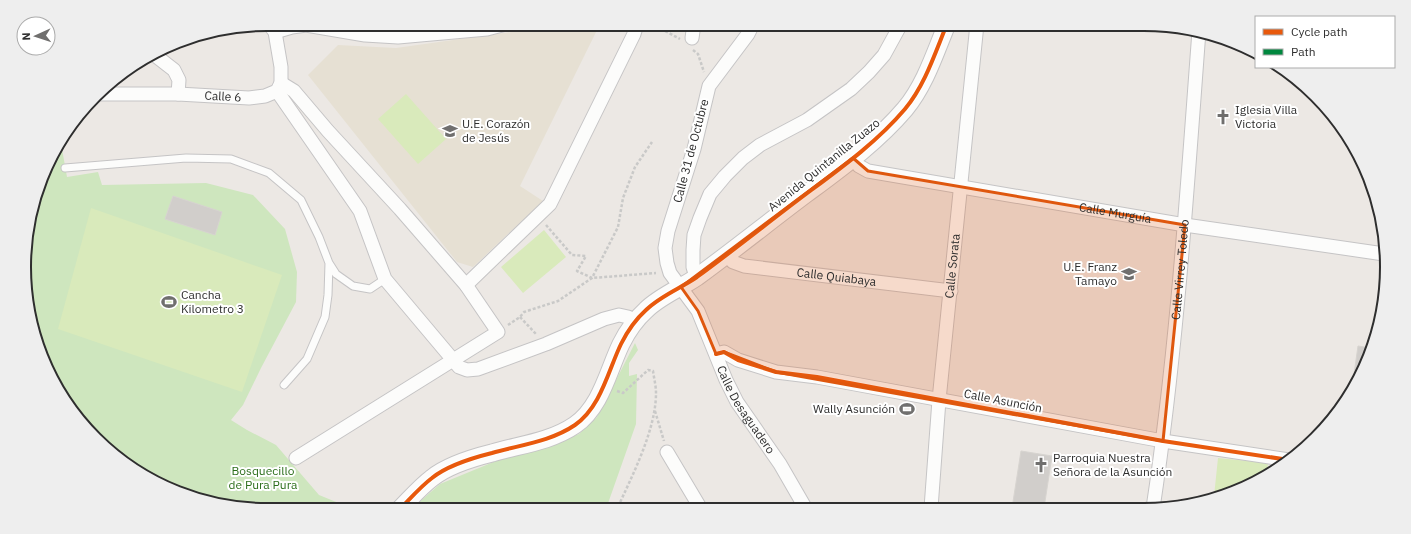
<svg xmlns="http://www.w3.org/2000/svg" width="1411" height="534" viewBox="0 0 1411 534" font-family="'IBM Plex Sans',sans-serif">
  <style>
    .education { fill: #e6e0d3 }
    .green { fill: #cee6be }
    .pitch { fill: #d9eabb }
    .building { fill: #d1cecb; stroke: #d7d4d0 }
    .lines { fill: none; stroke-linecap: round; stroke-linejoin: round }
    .service-casing { stroke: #c5c4c5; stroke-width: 9 }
    .minor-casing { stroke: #c5c4c5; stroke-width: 15 }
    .tertiary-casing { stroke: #c5c4c5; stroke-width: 19 }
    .path { stroke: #c9c9c8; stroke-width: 2.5; stroke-dasharray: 3 2; stroke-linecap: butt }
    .service { stroke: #fcfcfb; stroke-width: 7 }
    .minor { stroke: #fcfcfb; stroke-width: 13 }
    .tertiary { stroke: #fcfcfb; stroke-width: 17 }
    .quiet { stroke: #00873e; stroke-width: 3; stroke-dasharray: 6 3; stroke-linecap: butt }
    .cycleway-casing { stroke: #fff; stroke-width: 6 }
    .cycleway { stroke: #e8590c; stroke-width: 4 }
    .marked { fill: #df570e; fill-opacity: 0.2; stroke: #df570e; stroke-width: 3; stroke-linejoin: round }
    .labels { text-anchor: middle; stroke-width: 4; stroke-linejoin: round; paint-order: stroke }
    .street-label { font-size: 12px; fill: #2e2e2e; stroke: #fff }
    .poi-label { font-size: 12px; fill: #2e2e2e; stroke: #fff; text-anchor: start }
    .park-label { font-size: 12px; fill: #2c6e1b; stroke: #fff }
    .rim { fill: none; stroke: #2e2e2e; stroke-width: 2 }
  </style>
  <rect width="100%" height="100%" fill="#ece8e4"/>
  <!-- education -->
  <path class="education" d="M525 24H600L520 186 543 201 473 267 457 262 308 75 338 45 396 48 518 31Z"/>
  <!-- green -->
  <path class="green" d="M63 138 62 149 67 177 98 172 102 185 206 183 253 195 285 229 297 272 296 302 261 368 243 405 231 420 247 430 276 445 319 495 356 510H267L204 502 119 460 65 402 29 315 26 235 56 146Z
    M635 343 638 350 629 363V376L637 374 636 424 606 509 410 510 440 484 496 461 556 443 579 434 597 417Z"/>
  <!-- pitch -->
  <path class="pitch" d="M406 94 446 139 418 164 378 119Z
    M91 208 282 275 242 392 58 329Z
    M544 230 566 257 523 293 501 267Z
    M1218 458 1268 463 1267 475 1251 485 1214 496Z"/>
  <!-- building -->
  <path class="building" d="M173 196 222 212 215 235 165 219Z
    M1358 346 1371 348 1360 374H1354Z
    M1021 451 1052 456 1044 508H1012Z"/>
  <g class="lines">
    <!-- service casing -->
    <g class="service-casing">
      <path id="service" d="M65 168 186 158 231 159 269 173 301 200 319 237 329 263 336 274 353 286 370 289 385 279
        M284 385 307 359 325 317 328 295 329 263"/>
    </g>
    <!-- minor casing -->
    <g class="minor-casing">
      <g id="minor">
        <path id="s1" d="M753 24 748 34 709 86 694 149 668 231 665 248 667 263 670 273 698 311 726 380 737 402 780 464 806 509"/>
        <path d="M275 32 292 27 306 25 365 35 398 37 487 29 506 24"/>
        <path d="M692 38 694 24"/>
        <path d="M156 56 174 70 179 80 178 94"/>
        <path d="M281 83 294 91 328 131 400 209 466 285 498 332 296 458"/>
        <path d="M277 91 360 211 385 279 459 367 467 370 478 369 546 344 604 319 619 315 628 317 636 321"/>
        <path id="s2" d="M99 94H178L249 98 265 96 277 91 281 83V67L275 32 269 24"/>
        <path id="s3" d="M853 158 859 166 868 171 1185 225 1384 254"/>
        <path id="s4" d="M727 255 733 262 744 266 951 291"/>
        <path d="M696 277 693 267V250L694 235 700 218 710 194 725 176 743 158 760 145 807 120 851 89 869 72 884 55 901 24"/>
        <path d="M466 285 550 204 634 34 637 24"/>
        <path d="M716 354 724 352 738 360 776 372 817 377 1163 441 1289 460"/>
        <path d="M667 452 701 509"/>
        <path id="s5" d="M931 508 939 400 977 24"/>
        <path id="s6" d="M1153 508C1177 350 1187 190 1199 31"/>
      </g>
    </g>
    <!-- tertiary casing -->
    <g class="tertiary-casing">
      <path id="tertiary" d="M399 510C410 499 420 487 432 478 448 465 472 458 492 453 519 445 550 442 575 425 601 407 608 371 621 344 627 332 636 319 646 310 660 296 681 288 697 277 734 250 770 221 806 194 841 168 877 142 905 109 925 85 935 53 947 24"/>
    </g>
    <!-- path -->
    <path class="path" d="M652 24 680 39
      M693 50 698 54 704 72
      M546 225 572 255 586 256 577 271 592 278 656 273
      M520 317 536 334
      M508 325 520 317 524 312 558 301 592 278 618 227 623 198 635 167 652 142
      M617 391 623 393 648 370 653 371C654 378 656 386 656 393 656 430 632 476 617 509
      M655 411 664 441"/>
    <!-- service -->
    <use href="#service" class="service"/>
    <!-- minor -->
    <use href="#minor" class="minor"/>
    <!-- tertiary -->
    <use href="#tertiary" class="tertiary"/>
    <!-- quiet -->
    <path class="quiet" d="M47 173 48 176"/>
    <!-- cycleway casing -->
    <g class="cycleway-casing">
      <path id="cycleway" d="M716 354 724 352 738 360 776 372 817 377 1163 441 1289 460
        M399 510C410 499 420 487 432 478 448 465 472 458 492 453 519 445 550 442 575 425 601 407 608 371 621 344 627 332 636 319 646 310 660 296 681 288 697 277 734 250 770 221 806 194 841 168 877 142 905 109 925 85 935 53 947 24"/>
    </g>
    <!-- cycleway -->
    <use href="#cycleway" class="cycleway"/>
  </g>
  <!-- marked area -->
  <path class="marked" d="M853 158 868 171 1185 225 1163 441 776 372 724 352 716 354 698 311 681 287Z"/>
  <!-- icons -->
  <defs>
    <g id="church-bare" transform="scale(1.2)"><path d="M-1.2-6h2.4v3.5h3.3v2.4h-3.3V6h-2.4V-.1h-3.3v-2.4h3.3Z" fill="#706f6e" stroke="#fff" stroke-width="2.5" paint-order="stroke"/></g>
    <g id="school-bare" transform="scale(1.2)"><path d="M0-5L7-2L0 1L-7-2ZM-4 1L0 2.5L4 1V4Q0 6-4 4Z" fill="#706f6e" stroke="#fff" stroke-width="2.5" paint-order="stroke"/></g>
    <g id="stadium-bare" transform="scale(1.2)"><path d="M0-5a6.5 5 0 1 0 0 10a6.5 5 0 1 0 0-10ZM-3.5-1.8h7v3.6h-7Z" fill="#706f6e" stroke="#fff" stroke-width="2.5" paint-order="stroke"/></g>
  </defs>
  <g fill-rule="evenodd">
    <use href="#church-bare" x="1223" y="117"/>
    <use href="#school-bare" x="450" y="131"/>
    <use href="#school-bare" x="1129" y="274"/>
    <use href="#stadium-bare" x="169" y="302"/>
    <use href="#stadium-bare" x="907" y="409"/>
    <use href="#church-bare" x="1041" y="465"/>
  </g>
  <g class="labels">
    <!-- street labels -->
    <g class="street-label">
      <text dy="4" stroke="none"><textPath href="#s2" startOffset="124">Calle 6</textPath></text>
      <text transform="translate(691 151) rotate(-75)" y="4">Calle 31 de Octubre</text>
      <text transform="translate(824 165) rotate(-39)" y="4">Avenida Quintanilla Zuazo</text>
      <text dy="4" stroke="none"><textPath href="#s3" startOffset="271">Calle Murguía</textPath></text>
      <text dy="4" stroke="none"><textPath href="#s5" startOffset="243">Calle Sorata</textPath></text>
      <text dy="4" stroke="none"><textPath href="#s6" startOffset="240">Calle Virrey Toledo</textPath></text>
      <text dy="4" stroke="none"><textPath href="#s4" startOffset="114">Calle Quiabaya</textPath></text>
      <text transform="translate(1003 401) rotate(11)" y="4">Calle Asunción</text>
      <text dy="4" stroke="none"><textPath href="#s1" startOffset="427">Calle Desaguadero</textPath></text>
    </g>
    <!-- poi labels -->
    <g class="poi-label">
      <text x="1235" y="114">Iglesia Villa<tspan x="1235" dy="14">Victoria</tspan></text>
      <text x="462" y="128">U.E. Corazón<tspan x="462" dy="14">de Jesús</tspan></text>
      <text x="1117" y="271" text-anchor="end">U.E. Franz<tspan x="1117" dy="14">Tamayo</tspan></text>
      <text x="181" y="299">Cancha<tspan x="181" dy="14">Kilometro 3</tspan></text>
      <text x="895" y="413" text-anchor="end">Wally Asunción</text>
      <text x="1053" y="462">Parroquia Nuestra<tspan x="1053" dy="14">Señora de la Asunción</tspan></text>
    </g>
    <!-- park labels -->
    <g class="park-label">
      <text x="263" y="475">Bosquecillo<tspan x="263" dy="14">de Pura Pura</tspan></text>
    </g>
  </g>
  <!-- crop -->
  <path d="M0 0H1411V534H0ZM267 31H1144A236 236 0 0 1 1380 267V267A236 236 0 0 1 1144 503H267A236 236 0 0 1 31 267V267A236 236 0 0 1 267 31Z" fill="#eee" fill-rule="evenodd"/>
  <path class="rim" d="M267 31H1144A236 236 0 0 1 1380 267V267A236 236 0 0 1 1144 503H267A236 236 0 0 1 31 267V267A236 236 0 0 1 267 31Z"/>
  <!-- legend -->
  <rect x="1255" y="16" width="140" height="52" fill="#ffffff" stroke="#ababab"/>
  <rect x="1263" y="29" width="20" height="6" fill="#e8590c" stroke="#ababab"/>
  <text x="1291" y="36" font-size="12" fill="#2e2e2e">Cycle path</text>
  <rect x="1263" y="49" width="20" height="6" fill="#00873e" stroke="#ababab"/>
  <text x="1291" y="56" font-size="12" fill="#2e2e2e">Path</text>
  <!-- north arrow -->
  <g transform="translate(36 36) rotate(267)"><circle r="19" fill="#ffffff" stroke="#ababab"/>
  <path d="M0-3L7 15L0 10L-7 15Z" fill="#706f6e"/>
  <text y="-6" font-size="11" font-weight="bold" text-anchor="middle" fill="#2e2e2e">N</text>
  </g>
</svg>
